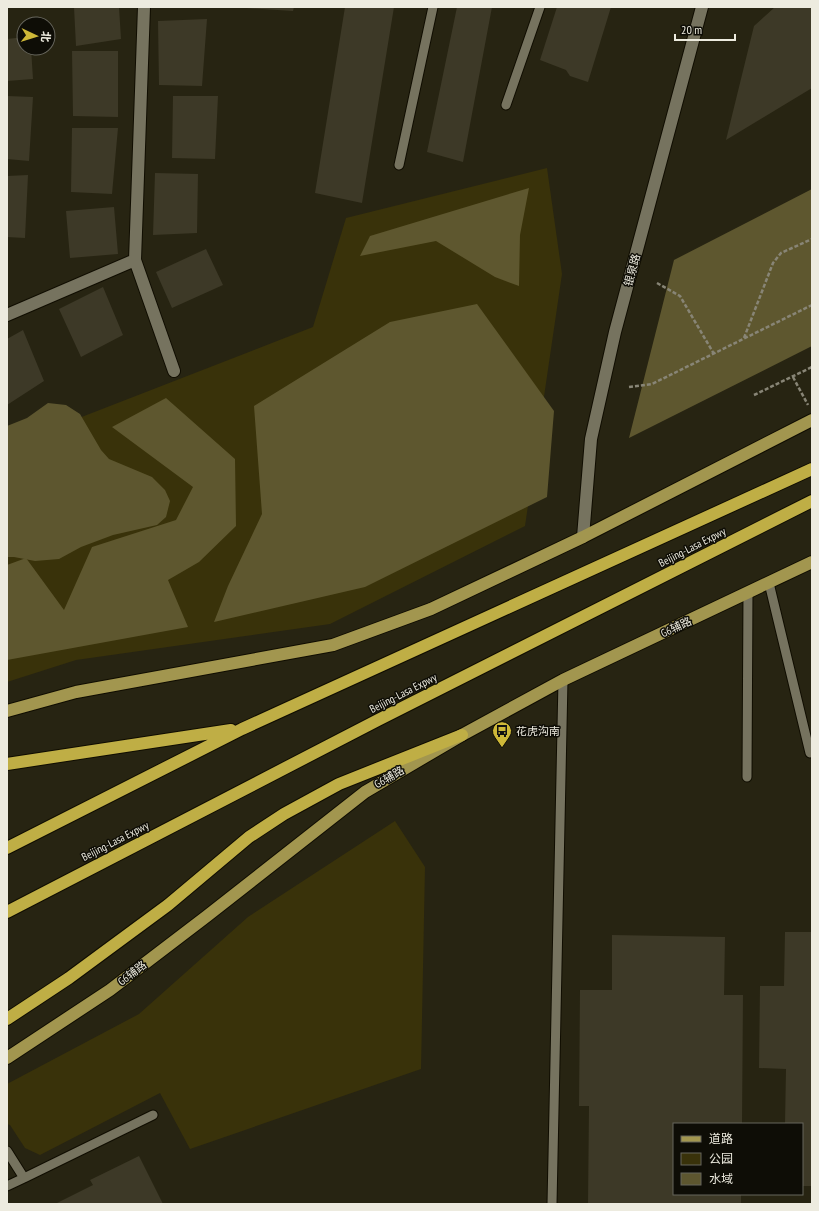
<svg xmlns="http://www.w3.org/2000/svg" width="819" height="1211" viewBox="0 0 819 1211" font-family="'PT Sans Narrow','Noto Sans SC',sans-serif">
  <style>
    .green { fill: #39320a }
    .forest { fill: #5e572f }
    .water { fill: #5d562f }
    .building { fill: #3d3927 }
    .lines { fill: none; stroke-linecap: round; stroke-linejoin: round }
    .lane-casing { stroke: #100d01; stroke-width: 11 }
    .street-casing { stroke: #100d01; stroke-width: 14 }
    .secondary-casing { stroke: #100d01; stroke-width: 14 }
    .primary-casing { stroke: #100d01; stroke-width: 14 }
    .highway-casing { stroke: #100d01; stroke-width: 14 }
    .path { stroke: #888576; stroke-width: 2.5; stroke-dasharray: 4 2; stroke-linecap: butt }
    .lane { stroke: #76735f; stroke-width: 9 }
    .street { stroke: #76735f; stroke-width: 12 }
    .secondary { stroke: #76735f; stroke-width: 12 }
    .primary { stroke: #a2964f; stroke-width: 12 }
    .highway { stroke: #bfae45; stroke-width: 12 }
    .labels { text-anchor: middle; stroke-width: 3; stroke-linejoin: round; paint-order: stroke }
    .street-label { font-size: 11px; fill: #edebdf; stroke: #0e0d06 }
    .poi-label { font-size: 11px; fill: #edebdf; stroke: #0e0d06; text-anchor: start }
  </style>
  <rect width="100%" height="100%" fill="#272412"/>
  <!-- green -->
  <path class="green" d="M547 168 562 274 525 526 330 624 76 660 7 682V446L313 327 346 218Z
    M395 821 425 867 421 1069 190 1149 160 1093 40 1155 25 1148 10 1125 7 1124V1084L139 1014 248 917Z"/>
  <!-- forest -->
  <path class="forest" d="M529 188 520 235 519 286 495 277 436 241 360 256 370 236Z
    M812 189V346L629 438 674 260Z
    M477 304 554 411 547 497 365 587 214 622 228 586 262 514 254 406 390 322Z
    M166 398 235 459 236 526 199 562 168 580 188 627 7 660V565L26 558 64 610 92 547 176 520 193 487 112 427Z"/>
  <!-- water -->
  <path class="water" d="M48 403 66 405 80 414 101 450 109 459 152 477 165 490 170 501 166 517 157 525 113 535 81 547 59 559 35 561 14 557H7V426L27 418Z"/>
  <!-- building -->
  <path class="building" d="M74 7H119L121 39 76 46Z
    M246 7H294L293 11 246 8Z
    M345 7H394L362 203 315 193Z
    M457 7H492L463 162 427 152Z
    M557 7H611L588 82 570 76 566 70 540 60Z
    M775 7H812V88L726 140 754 26Z
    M207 19 202 86 159 85 158 21Z
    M24 37V48H31L33 79 7 81V39Z
    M72 51H118V117L73 116Z
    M7 96 33 97 29 161 7 159Z
    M173 96H218L215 159 172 158Z
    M72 128H118L112 194 71 192Z
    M155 173 198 174 197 233 153 235Z
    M28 175 25 238 7 237V176Z
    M114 207 118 254 70 258 66 211Z
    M206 249 223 285 172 308 156 272Z
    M103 287 123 335 81 357 59 309Z
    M23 330 44 381 7 405V339Z
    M785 932H812V1186H802V1124H785L786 1069 759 1068 760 986H784Z
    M612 935 725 937 724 995H743L742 1124H674V1194H741V1204H588L589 1106H579L580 990H612Z
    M139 1156 163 1204H55L93 1185 90 1180Z"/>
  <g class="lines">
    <!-- lane casing -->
    <g class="lane-casing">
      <path id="lane" d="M506 105 540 7
        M399 165 433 7
        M769 583 810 753
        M747 777 748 592
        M7 1151 24 1178 7 1186
        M24 1178 153 1115
        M552 1204 563 680"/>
    </g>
    <!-- street casing -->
    <g class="street-casing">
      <path id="street" d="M135 260 144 7
        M7 315 135 260 174 371"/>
    </g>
    <!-- secondary casing -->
    <g class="secondary-casing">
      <path id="secondary" d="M583 537 591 439 615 332 702 7"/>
    </g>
    <!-- primary casing -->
    <g class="primary-casing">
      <path id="primary" d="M7 711 76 692 333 645 431 609 583 537 812 420
        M7 1058 110 990 207 916 365 792 462 735 563 680 812 562"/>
    </g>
    <!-- highway casing -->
    <g class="highway-casing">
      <path id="highway" d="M7 764 231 730
        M7 848 242 729 812 469
        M7 912 378 720 812 501
        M7 1019 69 978 168 905 249 837 284 814 339 784 462 735"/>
    </g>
    <!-- path -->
    <path class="path" d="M657 283 680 296 714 354
      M744 338 773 263 781 253 812 239
      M793 377 808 405
      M629 387 652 384 812 305
      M754 395 812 367"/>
    <!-- lane -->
    <use href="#lane" class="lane"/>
    <!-- street -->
    <use href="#street" class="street"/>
    <!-- secondary -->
    <use href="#secondary" class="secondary"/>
    <!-- primary -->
    <use href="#primary" class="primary"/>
    <!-- highway -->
    <use href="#highway" class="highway"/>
  </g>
  <!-- icons -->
  <defs>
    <g id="bus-pin" transform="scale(1)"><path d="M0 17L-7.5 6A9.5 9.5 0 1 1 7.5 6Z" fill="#ceb838" stroke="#0e0d06"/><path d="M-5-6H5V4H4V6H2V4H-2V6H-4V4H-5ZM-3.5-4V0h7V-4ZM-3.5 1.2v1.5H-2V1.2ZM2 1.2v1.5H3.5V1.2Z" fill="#111"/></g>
  </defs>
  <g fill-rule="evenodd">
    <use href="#bus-pin" x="502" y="731"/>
  </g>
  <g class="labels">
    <!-- street labels -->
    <g class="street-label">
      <text transform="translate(632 270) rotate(-75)" y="4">银泉路</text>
      <text transform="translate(692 547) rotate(-27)" y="4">Beijing-Lasa Expwy</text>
      <text transform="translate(676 627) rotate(-25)" y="4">G6辅路</text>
      <text transform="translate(403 693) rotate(-27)" y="4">Beijing-Lasa Expwy</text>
      <text transform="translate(389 777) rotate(-30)" y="4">G6辅路</text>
      <text transform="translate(115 841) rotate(-27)" y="4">Beijing-Lasa Expwy</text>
      <text transform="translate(132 973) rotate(-37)" y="4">G6辅路</text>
    </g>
    <!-- poi labels -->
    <g class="poi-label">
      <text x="516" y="735">花虎沟南</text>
    </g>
  </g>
  <!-- border -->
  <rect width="819" height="1211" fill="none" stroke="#edebdf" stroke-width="16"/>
  <!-- legend -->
  <rect x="673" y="1123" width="130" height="72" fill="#0e0d06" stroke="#67665d"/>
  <rect x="681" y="1136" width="20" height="6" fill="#a2964f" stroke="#67665d"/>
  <text x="709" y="1143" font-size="12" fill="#edebdf">道路</text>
  <rect x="681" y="1153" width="20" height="12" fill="#39320a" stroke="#67665d"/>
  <text x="709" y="1163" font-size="12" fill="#edebdf">公园</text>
  <rect x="681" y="1173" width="20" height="12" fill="#5d562f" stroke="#67665d"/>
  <text x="709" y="1183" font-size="12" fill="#edebdf">水域</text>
  <!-- north arrow -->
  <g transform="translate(36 36) rotate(94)"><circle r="19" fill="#0e0d06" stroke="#67665d"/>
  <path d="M0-3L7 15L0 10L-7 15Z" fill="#ceb838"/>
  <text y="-6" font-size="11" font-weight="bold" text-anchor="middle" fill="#edebdf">北</text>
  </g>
  <!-- scale -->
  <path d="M675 34v6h60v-6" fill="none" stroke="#edebdf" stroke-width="2"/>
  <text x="681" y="34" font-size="12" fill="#edebdf" stroke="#0e0d06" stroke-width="3" paint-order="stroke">20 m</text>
</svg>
